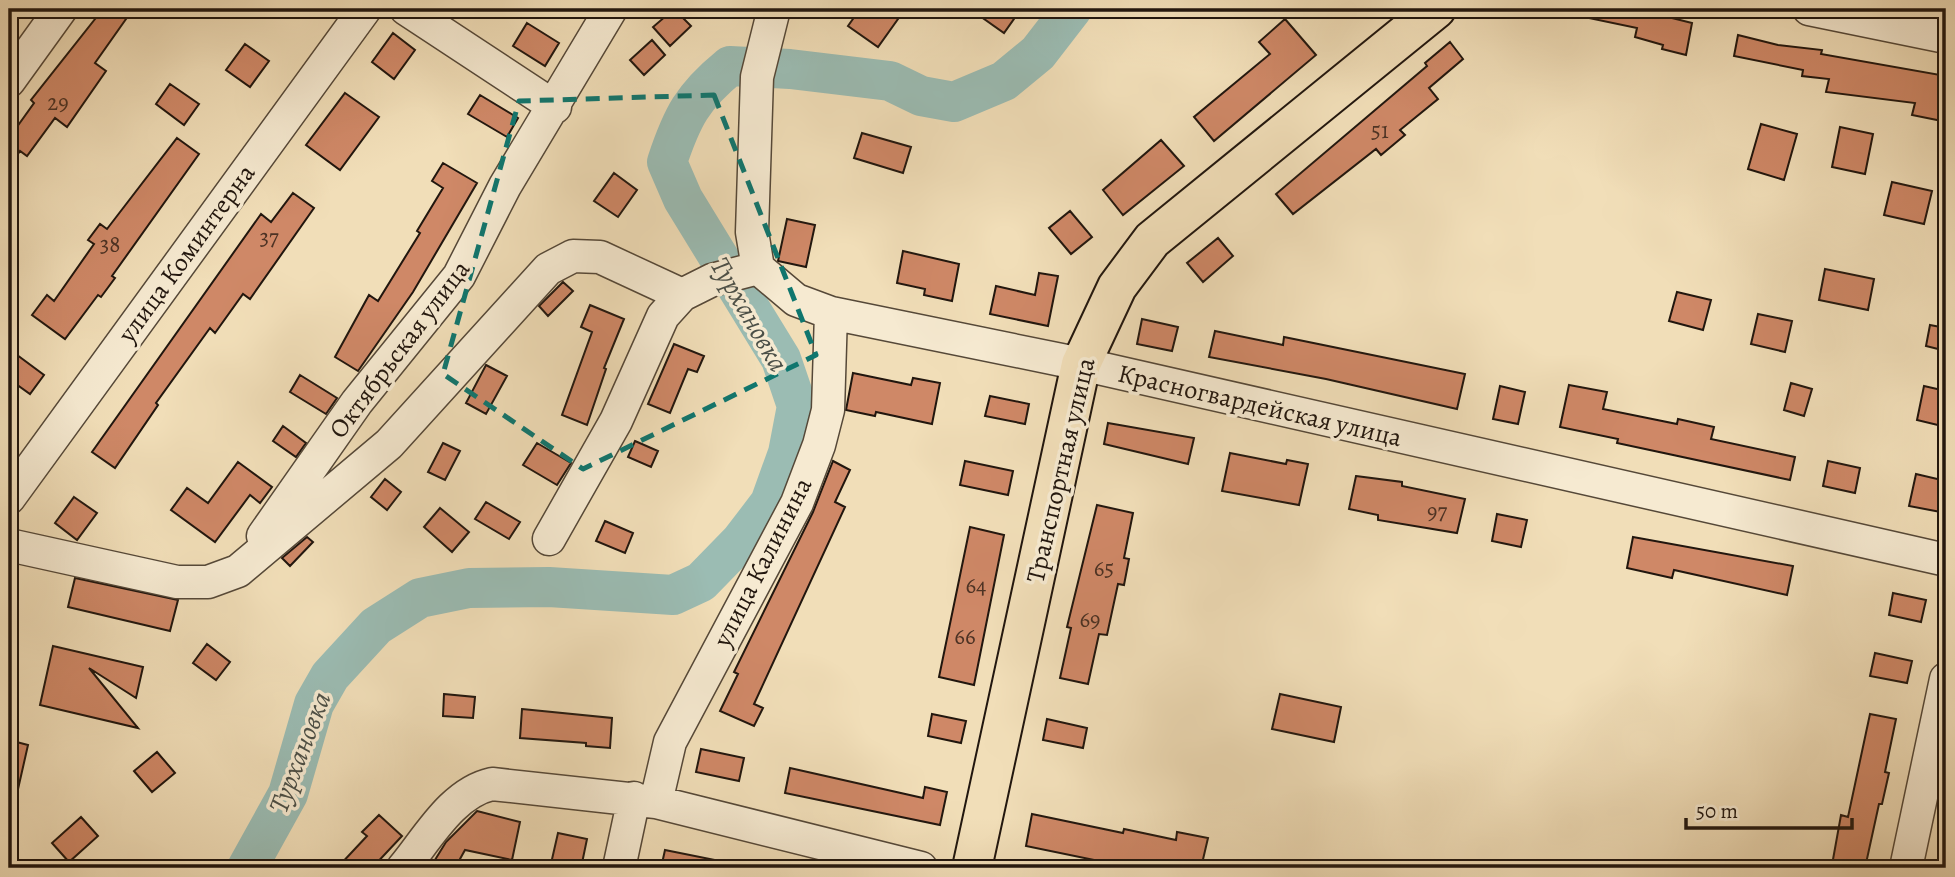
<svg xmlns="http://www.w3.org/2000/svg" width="1955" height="877" viewBox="0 0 1955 877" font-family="Alegreya,serif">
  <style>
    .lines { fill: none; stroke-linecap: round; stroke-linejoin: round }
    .river { stroke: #9bbcb3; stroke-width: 40 }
    .building { fill: #cf8867; stroke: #21160e; stroke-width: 2 }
    .minor-casing { stroke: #554838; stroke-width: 35 }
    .major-casing { stroke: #21160e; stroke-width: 42 }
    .minor { stroke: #f6ead1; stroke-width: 32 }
    .major { stroke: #f1deb8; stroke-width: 38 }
    .marked { fill: none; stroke: #0f766e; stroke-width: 5; stroke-dasharray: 14 9; stroke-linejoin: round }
    .labels { text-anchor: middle; stroke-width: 7; stroke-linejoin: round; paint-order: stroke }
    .number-label { font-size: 23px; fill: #4c3224 }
    .street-label { font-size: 26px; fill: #21160e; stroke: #f6ead1 }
    .water-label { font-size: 28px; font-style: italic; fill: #4c5048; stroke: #f6ead1 }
  </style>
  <rect width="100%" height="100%" fill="#f1deb8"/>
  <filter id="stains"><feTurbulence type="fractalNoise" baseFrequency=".00286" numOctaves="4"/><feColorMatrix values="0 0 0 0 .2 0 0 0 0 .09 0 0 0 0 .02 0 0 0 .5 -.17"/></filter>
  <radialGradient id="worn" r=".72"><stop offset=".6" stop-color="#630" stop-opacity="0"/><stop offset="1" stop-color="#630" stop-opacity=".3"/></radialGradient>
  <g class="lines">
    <!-- river -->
    <path class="river" d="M247 868 288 794 314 704 330 676 376 626 420 598 469 588 549 587 673 595 701 582 741 541 770 503 788 453 797 406 781 359 683 199 667 162C682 117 692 97 730 66L790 69 890 81 921 96 954 102 1004 81 1038 53 1072 9"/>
  </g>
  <!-- building -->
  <path class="building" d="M103 9H111L126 19 95 63 106 71 67 127 55 118 27 156 20 151 9 167V138L34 103 31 100Z
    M674 9 691 26 670 46 653 27Z
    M860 9H883L898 19 878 47 848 26Z
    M970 9H1021L1004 33Z
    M1585 9H1636L1692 23 1686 55 1662 49 1663 45 1635 37 1637 28 1584 17Z
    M1285 19 1316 55 1214 141 1194 117 1270 54 1259 42Z
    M527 23 559 43 545 66 513 46Z
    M393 33 415 50 394 79 372 62Z
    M1738 35 1778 45 1822 50 1821 54 1946 76 1942 121 1912 115 1915 103 1826 92 1829 79 1802 76 1803 70 1734 56Z
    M652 40 665 55 644 75 630 60Z
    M1450 42 1463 59 1429 88 1438 99 1400 130 1405 135 1381 155 1376 149 1293 214 1276 194 1427 66 1425 63Z
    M245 44 269 61 250 87 226 70Z
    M170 84 199 104 184 125 156 104Z
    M345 93 379 117 340 170 306 145Z
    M480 95 518 118 507 137 468 114Z
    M1761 124 1797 134 1784 180 1748 169Z
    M1840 127 1873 134 1865 174 1832 167Z
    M862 133 911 147 903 173 854 158Z
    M177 138 199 154 112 276 115 278 101 297 98 295 65 339 32 315 47 295 54 301 94 244 88 240 100 224 107 229Z
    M1161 140 1184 166 1123 215 1103 190Z
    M443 163 477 183 413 292 358 371 335 357 369 295 378 301 420 233 417 231 443 188 432 181Z
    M614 173 637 190 618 217 594 201Z
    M1892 182 1932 191 1924 224 1884 215Z
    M293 193 314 208 250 299 243 294 215 333 210 328 156 403 158 405 115 468 92 452 261 214 271 222Z
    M1070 211 1092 237 1071 254 1049 228Z
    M787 219 815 225 806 267 778 261Z
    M1218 238 1233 256 1203 282 1187 263Z
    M903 251 959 264 952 301 924 295 925 289 897 283Z
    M1825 269 1874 279 1868 310 1819 300Z
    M1039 273 1058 276 1048 326 990 314 996 286 1035 295Z
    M563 282 573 291 548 316 539 306Z
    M1677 292 1711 300 1703 330 1669 321Z
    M590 305 624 319 604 368 606 369 587 425 562 415 592 332 581 327Z
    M1758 314 1792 321 1785 352 1751 344Z
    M1142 319 1178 327 1172 351 1137 344Z
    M1930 325 1946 328V351L1926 346Z
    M1215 331 1283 345 1284 337 1465 374 1457 409 1326 379 1209 357Z
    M674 344 704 356 697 372 688 369 670 413 648 404Z
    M9 349 44 375 30 394 9 379Z
    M486 365 507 376 486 414 466 403Z
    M853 373 911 385 913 378 940 383 932 424 876 412 875 416 846 410Z
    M300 375 337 398 326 414 290 392Z
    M1791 383 1812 389 1804 416 1784 410Z
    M1569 385 1607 392 1603 409 1677 424 1678 419 1714 427 1711 439 1795 457 1790 480 1617 443 1618 439 1560 427Z
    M1500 386 1525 392 1518 424 1493 419Z
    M1924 386 1946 391V427L1917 420Z
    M990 396 1029 404 1025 424 985 416Z
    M1108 423 1194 438 1188 464 1104 444Z
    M283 426 306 443 296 457 273 441Z
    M635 441 658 451 651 467 628 457Z
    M443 443 460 451 445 480 428 472Z
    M537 443 571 463 557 485 523 465Z
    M1230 453 1286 464 1287 460 1308 464 1299 505 1222 491Z
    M833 461 850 470 835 502 845 507 754 704 763 708 754 726 720 711 738 674 734 672 813 512Z
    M965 461 1013 471 1008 495 960 485Z
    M1828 461 1860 468 1855 493 1823 486Z
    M238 462 272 487 260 503 250 495 215 542 171 510 187 488 208 503Z
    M1916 474 1946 481V513L1909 506Z
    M1356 476 1402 482V486L1465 499 1457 533 1378 520V515L1349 509Z
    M385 479 401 492 387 510 371 497Z
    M74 497 97 513 77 540 55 523Z
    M486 502 520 522 509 539 475 519Z
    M1097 505 1133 513 1124 558 1129 559 1124 585 1118 584 1107 635 1099 634 1088 684 1060 678 1071 628 1067 627Z
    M440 508 469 532 452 552 424 527Z
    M1497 514 1527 520 1521 547 1492 541Z
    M605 521 633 533 625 553 596 541Z
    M970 527 1004 535 974 685 939 677Z
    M307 537 313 542 290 566 282 558Z
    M1633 537 1793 566 1787 595 1674 570 1672 578 1627 568Z
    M75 578 178 600 170 631 68 607Z
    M1893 593 1926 600 1921 622 1889 615Z
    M207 644 230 662 216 680 193 663Z
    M53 646 143 667 136 698 89 668 138 728 40 705Z
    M1875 653 1912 661 1907 683 1870 676Z
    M444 694 475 697 473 718 443 716Z
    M1280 694 1341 707 1334 742 1272 729Z
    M522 709 612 718 610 748 586 746V743L520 738Z
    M932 714 966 721 961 743 928 736Z
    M1870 714 1896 719 1885 772 1889 773 1882 804H1879L1865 868H1850L1832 865 1841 815 1848 817Z
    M1047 719 1087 728 1083 748 1043 740Z
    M9 740 28 745 16 798H9Z
    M701 749 744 758 739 781 696 772Z
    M157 752 175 773 152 792 134 771Z
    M790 768 923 798 925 787 947 792 940 825 785 793Z
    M477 811 520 822 512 860 465 850 455 868H430L446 842Z
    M1032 814 1123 833 1124 829 1176 840 1177 832 1208 838 1201 868H1133L1026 846Z
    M379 815 402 836 372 868H337L367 836 362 832Z
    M81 817 98 836 69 862 52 843Z
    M558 833 587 839 581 868H550Z
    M665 850 715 860 714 868H661Z"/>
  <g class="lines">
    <!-- minor casing -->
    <g class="minor-casing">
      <path id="minor" d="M406 9 555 107
        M774 9 757 77 752 232 758 268 796 300 831 313 1081 364 1946 560
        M1809 9 1946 37
        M9 81 61 9
        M9 498 365 9
        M263 536 357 402 459 276 505 186 611 9
        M549 539 616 421 663 316 682 295 712 280 758 268
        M9 545 177 582H208L238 571 389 444 548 269 573 256 600 257 682 295
        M656 802 670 742 797 503 819 445 828 410 831 313
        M403 868C428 838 452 793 492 784L656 802 921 868
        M619 868 634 798
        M1906 868 1946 679"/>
    </g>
    <!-- major casing -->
    <g class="major-casing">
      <path id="major" d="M972 868 1081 364 1117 287 1152 240 1436 9"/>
    </g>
    <!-- minor -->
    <use href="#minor" class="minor"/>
    <!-- major -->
    <use href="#major" class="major"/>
  </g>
  <!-- marked area -->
  <path class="marked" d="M714 95 816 355 583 469 443 374 519 101Z"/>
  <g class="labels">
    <!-- number labels -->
    <g class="number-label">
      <text x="58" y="110">29</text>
      <text x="1380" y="138">51</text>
      <text x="269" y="245">37</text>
      <text x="110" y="252">38</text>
      <text x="1437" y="519">97</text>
      <text x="1104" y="576">65</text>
      <text x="976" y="593">64</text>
      <text x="1090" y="627">69</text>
      <text x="965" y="644">66</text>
    </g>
    <!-- street labels -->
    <g class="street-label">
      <text transform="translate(186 253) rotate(-54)" y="9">улица Коминтерна</text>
      <text transform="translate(399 349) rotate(-53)" y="9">Октябрьская улица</text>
      <text transform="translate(1260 405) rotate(13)" y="9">Красногвардейская улица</text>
      <text transform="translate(1060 470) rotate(-77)" y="9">Транспортная улица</text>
      <text transform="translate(762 562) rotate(-63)" y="9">улица Калинина</text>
    </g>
    <!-- water labels -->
    <g class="water-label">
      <text transform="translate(750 314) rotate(60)" y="10">Турхановка</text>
      <text transform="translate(299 752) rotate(-69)" y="10">Турхановка</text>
    </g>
  </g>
  <!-- margin -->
  <rect width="1955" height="877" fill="none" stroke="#f1deb8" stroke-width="35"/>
  <rect x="10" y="10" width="1934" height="856" fill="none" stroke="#21160e" stroke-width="3.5"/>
  <rect x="18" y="18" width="1920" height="842" fill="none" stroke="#21160e" stroke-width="2"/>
  <!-- scale -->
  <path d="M1686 818v10h166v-10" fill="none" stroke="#21160e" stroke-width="3.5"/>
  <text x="1696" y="818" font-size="21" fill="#21160e" stroke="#f6ead1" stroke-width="5" paint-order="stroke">50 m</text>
  <rect width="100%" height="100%" filter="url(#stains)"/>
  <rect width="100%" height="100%" fill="url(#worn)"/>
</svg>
